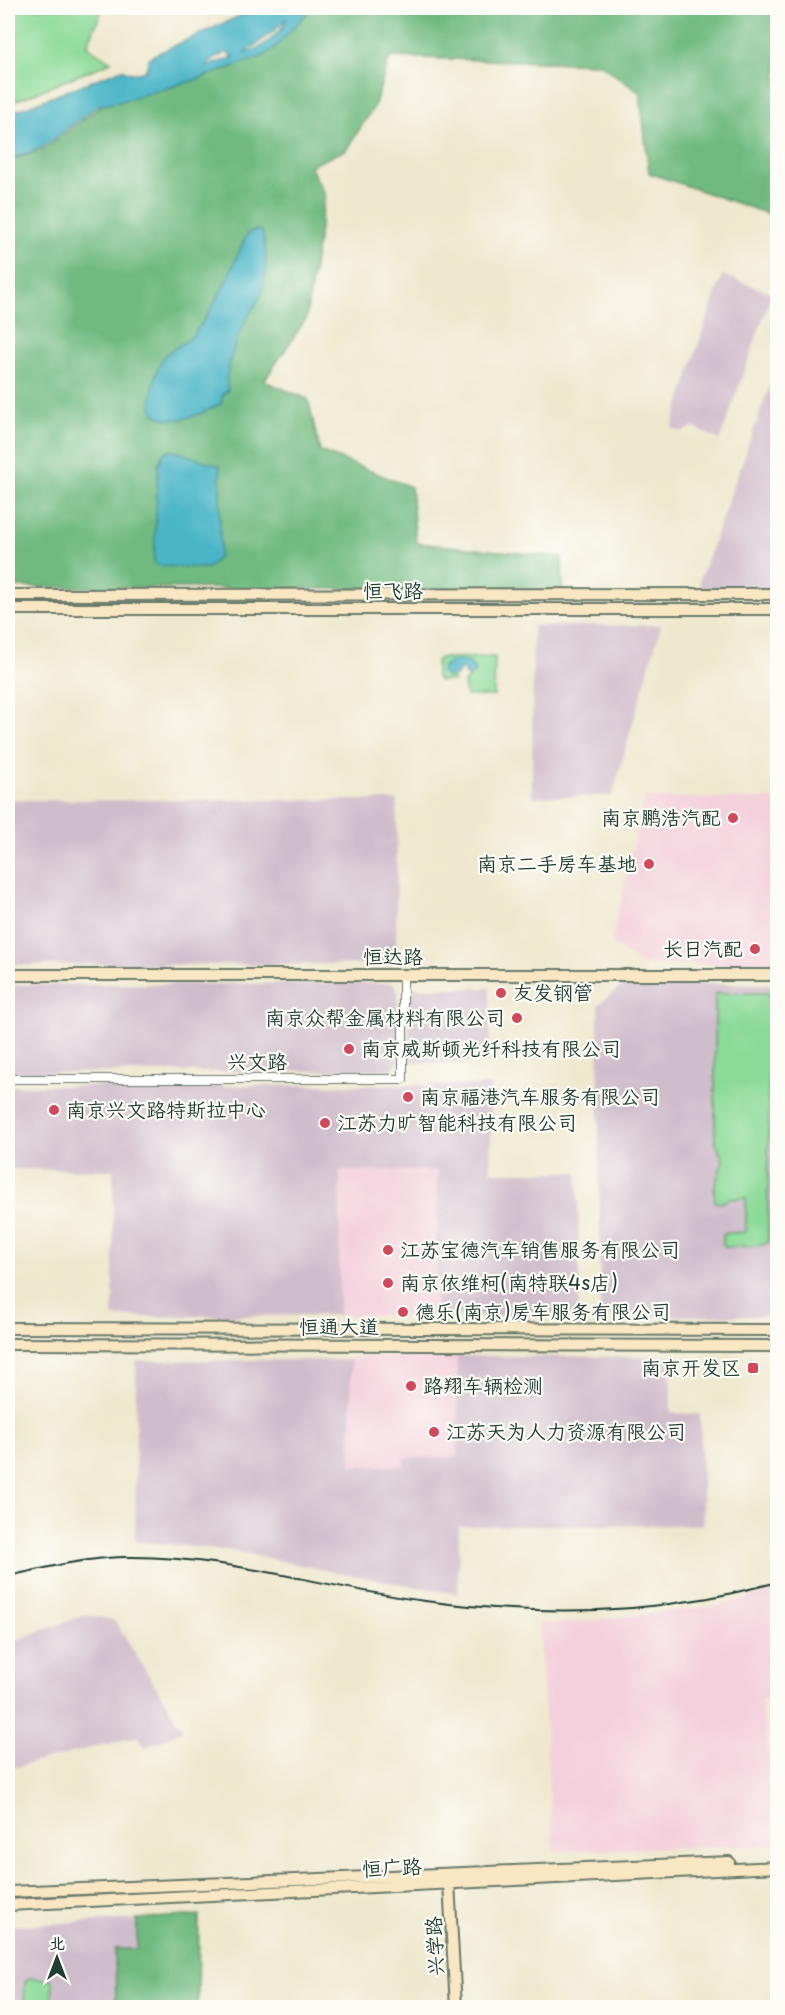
<svg xmlns="http://www.w3.org/2000/svg" width="785" height="2015" viewBox="0 0 785 2015" font-family="'Playpen Sans','LXGW WenKai TC',sans-serif">
  <style>
    .built { fill: #f4cfdc }
    .industrial { fill: #d0bdcc }
    .green { fill: #8bda98; stroke: #558c66; stroke-width: 1.5 }
    .forest { fill: #70ba80; stroke: #487c5a; stroke-width: 1.5 }
    .water { fill: #4ab5c7; stroke: #34797e; stroke-width: 1.5; fill-rule: evenodd }
    .lines { fill: none; stroke-linecap: round; stroke-linejoin: round }
    .street-casing { stroke: #68796a; stroke-width: 10 }
    .secondary-casing { stroke: #68796a; stroke-width: 14 }
    .street { stroke: #fff; stroke-width: 8 }
    .secondary { stroke: #f9e7c3; stroke-width: 10 }
    .rail { stroke: #1f3d34; stroke-width: 2 }
    .poi-dot { fill: #d1495b; stroke: #fdfcf7; stroke-width: 2 }
    .labels { text-anchor: middle; stroke-width: 4.5; stroke-linejoin: round; paint-order: stroke }
    .street-label { font-size: 20px; fill: #1f3d34; stroke: #fdfcf7 }
    .poi-label { font-size: 20px; fill: #1f3d34; stroke: #fdfcf7; text-anchor: start }
  </style>
  <rect width="100%" height="100%" fill="#fdfcf7"/>
  <filter id="ink" filterUnits="userSpaceOnUse"><feTurbulence type="fractalNoise" baseFrequency=".0167" numOctaves="2"/><feDisplacementMap in="SourceGraphic" scale="12" xChannelSelector="R" yChannelSelector="G"/><feConvolveMatrix kernelMatrix="1 2 1 2 8 2 1 2 1" color-interpolation-filters="sRGB"/></filter>
  <filter id="wash" filterUnits="userSpaceOnUse"><feTurbulence type="fractalNoise" baseFrequency=".008" numOctaves="4" result="noise"/><feDisplacementMap in="SourceGraphic" scale="24" xChannelSelector="R" yChannelSelector="G"/><feGaussianBlur stdDeviation="1.35" result="paint"/><feColorMatrix in="noise" values="0 0 0 0 0 0 0 0 0 0 0 0 0 0 0 0 0 1.4 0 .05"/><feComposite in="paint" operator="in"/></filter>
  <g filter="url(#wash)">
    <rect width="100%" height="100%" fill="#efe8ce"/>
    <!-- built -->
    <path class="built" d="M644 798 777 799V963L643 965 611 943Z
      M340 1170H437L436 1316 339 1315Z
      M457 1356 458 1457 405 1458 404 1466H351V1357Z
      M777 1589V1697L760 1700 777 1801V1845L553 1851 539 1623H572L724 1605Z"/>
    <!-- industrial -->
    <path class="industrial" d="M722 275 772 293 720 440 693 427 682 432 672 428 698 345Z
      M777 366V590H707L700 588V579Z
      M661 625 612 796 532 797 533 626Z
      M8 800H397L396 964 8 965Z
      M393 983 398 990V1062L391 1070 8 1073V985Z
      M624 984H777V1316H600L598 1005Z
      M412 988H490V1063H409V995Z
      M491 1085V1172H578L579 1306 574 1316H436L437 1170 340 1171 339 1315 113 1317V1170L8 1169V1086Z
      M457 1356 670 1357 671 1413 700 1414 703 1525 459 1526 458 1594 339 1573 234 1551 135 1541 136 1361 351 1360V1466H404V1458L458 1457Z
      M84 1615 114 1620 183 1730 145 1748 139 1736 8 1769V1643Z
      M137 1919 138 1949 115 1950 116 2007 8 2008V1926Z"/>
    <!-- green -->
    <path class="green" d="M8 8H103L87 46 111 62 8 104Z
      M495 657 494 696H466L464 683 476 670 465 661H451L444 666 454 681H439L436 677V661L439 658Z
      M715 993H769L768 1243 757 1246 726 1247 723 1244V1235L727 1233 746 1232V1198L728 1199 722 1203 715 1202 714 1189 723 1160 715 1140Z
      M30 1978 51 1979 53 1984 51 2007H24L25 1981Z"/>
    <!-- forest -->
    <path class="forest" d="M309 8H777V217L649 173 640 93 600 64 390 57 374 107 346 150 310 166 325 195 306 319 264 381 308 399 320 451 411 487 416 543 562 557 563 590 8 587V161L43 150 108 101 268 50Z
      M199 1915 198 2007H116L115 1949H137V1919Z"/>
    <!-- water -->
    <path class="water" d="M257 8H311L277 46 264 56 195 80 115 103 99 105 42 148 8 160V114L122 69C131 74 136 75 146 70L149 58 154 55ZM286 19C282 34 260 49 244 54L274 31ZM226 52 234 57 207 66 208 63Z
      M257 230 262 231C267 250 267 272 262 291 259 302 251 310 246 320 237 338 223 371 228 391L223 394 221 404C201 414 176 427 154 414 149 398 154 374 162 360 168 348 185 345 194 334 217 304 231 271 246 236L250 232Z
      M167 451H174L220 466V546L219 557 208 568 158 566 154 562 158 466 163 454Z
      M457 660 468 662 476 670 472 675 467 676 465 675 466 671H463L461 668 457 675 447 678 441 672 442 668 451 661Z"/>
  </g>
  <g filter="url(#ink)">
    <g class="lines">
      <!-- street casing -->
      <g class="street-casing">
        <path id="street" d="M8 1079H403V975"/>
      </g>
      <!-- secondary casing -->
      <g class="secondary-casing">
        <path id="secondary" d="M8 595 778 594
          M8 609H778
          M8 975H778
          M8 1328 778 1330
          M8 1344 778 1346
          M449 1883 456 2008
          M8 1892 729 1862
          M8 1905 778 1867"/>
      </g>
      <!-- street -->
      <use href="#street" class="street"/>
      <!-- secondary -->
      <use href="#secondary" class="secondary"/>
      <!-- rail -->
      <path class="rail" d="M8 1576C46 1568 84 1558 124 1557 226 1555 325 1588 425 1601 516 1613 612 1615 702 1599 727 1595 753 1588 778 1582"/>
    </g>
  </g>
  <!-- markers -->
  <g class="poi-dot">
    <circle cx="733" cy="818" r="6"/>
    <circle cx="649" cy="864" r="6"/>
    <circle cx="755" cy="949" r="6"/>
    <circle cx="501" cy="993" r="6"/>
    <circle cx="517" cy="1018" r="6"/>
    <circle cx="349" cy="1049" r="6"/>
    <circle cx="408" cy="1097" r="6"/>
    <circle cx="54" cy="1110" r="6"/>
    <circle cx="325" cy="1123" r="6"/>
    <circle cx="388" cy="1250" r="6"/>
    <circle cx="388" cy="1283" r="6"/>
    <circle cx="403" cy="1312" r="6"/>
    <rect x="747" y="1362" width="12" height="12" rx="3"/>
    <circle cx="411" cy="1386" r="6"/>
    <circle cx="434" cy="1432" r="6"/>
  </g>
  <g class="labels">
    <!-- street labels -->
    <g class="street-label">
      <text x="393" y="598">恒飞路</text>
      <text x="393" y="964">恒达路</text>
      <text x="257" y="1069">兴文路</text>
      <text x="339" y="1334">恒通大道</text>
      <text transform="translate(392 1868) rotate(-3)" y="7">恒广路</text>
      <text transform="translate(435 1946) rotate(-93)" y="7">兴学路</text>
    </g>
    <!-- poi labels -->
    <g class="poi-label">
      <text x="721" y="825" text-anchor="end">南京鹏浩汽配</text>
      <text x="637" y="871" text-anchor="end">南京二手房车基地</text>
      <text x="743" y="956" text-anchor="end">长日汽配</text>
      <text x="513" y="1000">友发钢管</text>
      <text x="505" y="1025" text-anchor="end">南京众帮金属材料有限公司</text>
      <text x="361" y="1056">南京威斯顿光纤科技有限公司</text>
      <text x="420" y="1104">南京福港汽车服务有限公司</text>
      <text x="66" y="1117">南京兴文路特斯拉中心</text>
      <text x="337" y="1130">江苏力旷智能科技有限公司</text>
      <text x="400" y="1257">江苏宝德汽车销售服务有限公司</text>
      <text x="400" y="1290">南京依维柯(南特联4s店)</text>
      <text x="415" y="1319">德乐(南京)房车服务有限公司</text>
      <text x="741" y="1375" text-anchor="end">南京开发区</text>
      <text x="423" y="1393">路翔车辆检测</text>
      <text x="446" y="1439">江苏天为人力资源有限公司</text>
    </g>
  </g>
  <!-- margin -->
  <rect width="785" height="2015" fill="none" stroke="#fdfcf7" stroke-width="30"/>
  <!-- north arrow -->
  <g transform="translate(57 1958)" stroke="#fdfcf7" stroke-width="4.5" paint-order="stroke">
  <path d="M0-4.5L10 22L0 15L-10 22Z" fill="#1f3d34"/>
  <text y="-9" font-size="16" font-weight="bold" text-anchor="middle" fill="#1f3d34">北</text>
  </g>
</svg>
